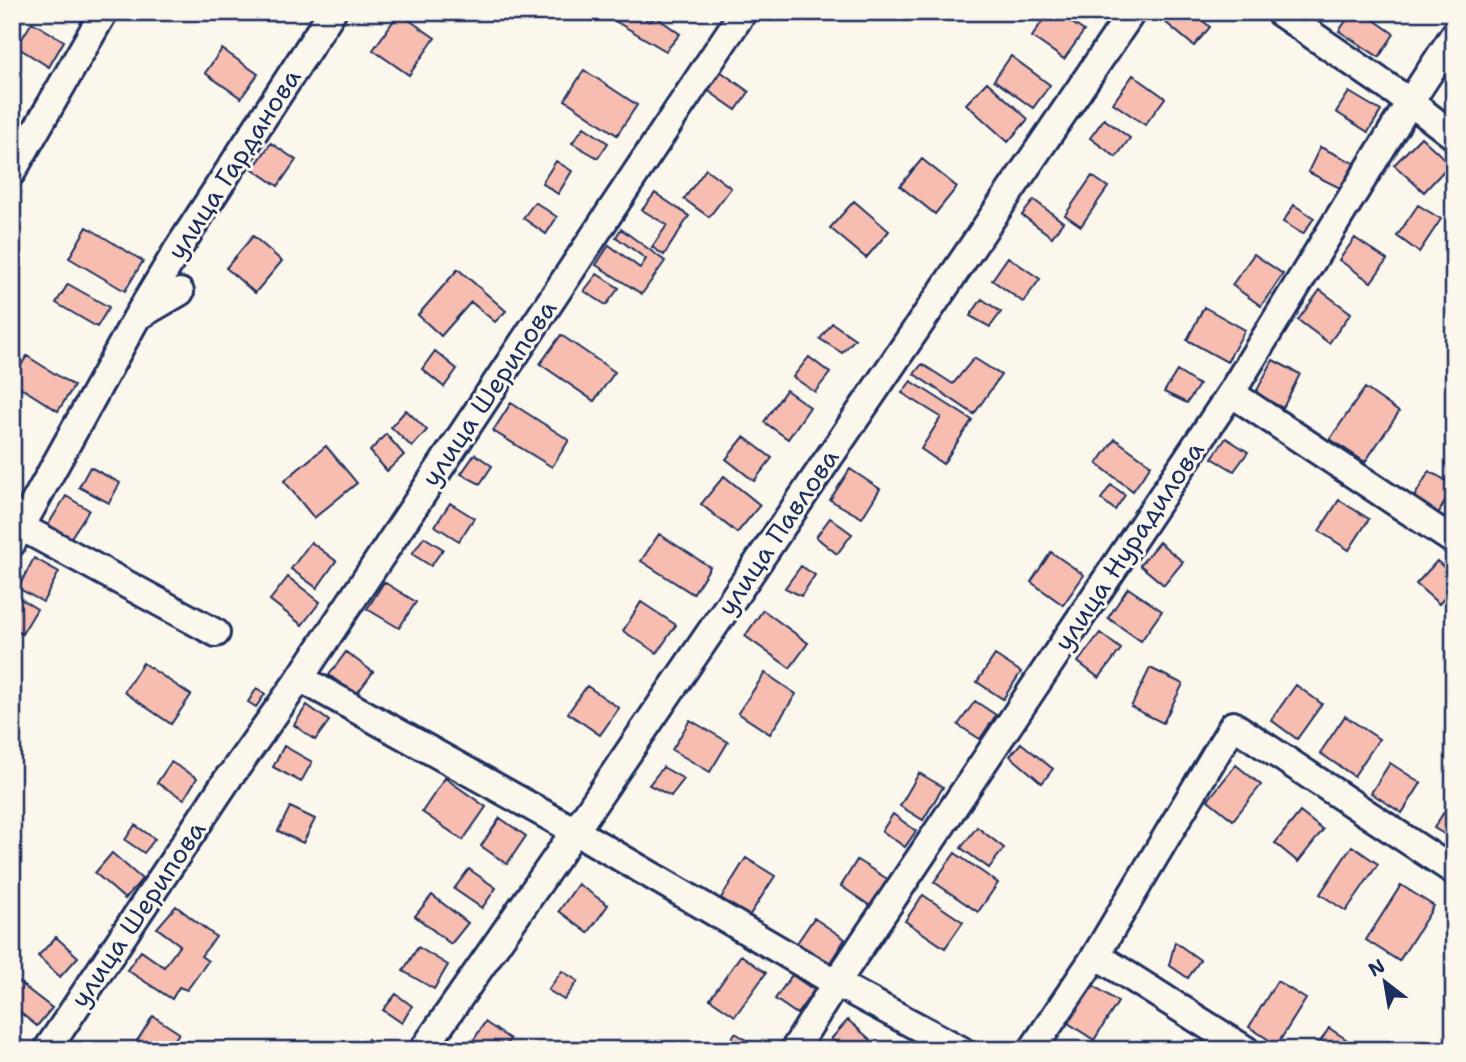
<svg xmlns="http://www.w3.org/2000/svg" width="1466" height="1062" viewBox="0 0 1466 1062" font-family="'Shantell Sans',sans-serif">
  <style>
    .building { fill: #f7bdb1; stroke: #1b2f5e; stroke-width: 2 }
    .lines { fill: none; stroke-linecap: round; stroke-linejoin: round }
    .minor-casing { stroke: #1b2f5e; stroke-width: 32 }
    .minor { stroke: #fbf7ec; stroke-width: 26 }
    .labels { text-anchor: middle; stroke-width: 6; stroke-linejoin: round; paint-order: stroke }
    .street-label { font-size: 26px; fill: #1b2f5e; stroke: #fbf7ec }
  </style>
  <rect width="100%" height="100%" fill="#fbf7ec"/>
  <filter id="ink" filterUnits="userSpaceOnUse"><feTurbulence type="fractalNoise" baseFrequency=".0143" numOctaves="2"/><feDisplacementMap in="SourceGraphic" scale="14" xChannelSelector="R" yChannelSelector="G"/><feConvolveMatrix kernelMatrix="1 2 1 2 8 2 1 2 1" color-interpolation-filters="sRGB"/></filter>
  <g filter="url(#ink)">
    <!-- building -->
    <path class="building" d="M622 12H638V13L650 22 655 16 680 34 666 51 615 21Z
      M1048 12H1056L1084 31 1064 59 1032 37Z
      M1161 12H1193L1210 27 1194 46 1158 16Z
      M1352 12H1363L1394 34 1379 57 1339 31Z
      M399 13 435 38 409 75 373 50Z
      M32 22 64 41 49 67 17 47Z
      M222 49 258 74 241 98 205 73Z
      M1011 56 1050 85 1033 108 994 80Z
      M584 70 637 105 617 135 565 100Z
      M720 71 749 92 736 110 707 90Z
      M1133 75 1165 98 1145 125 1113 103Z
      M987 82 1028 119 1008 142 966 104Z
      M1349 92 1381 111 1368 132 1336 112Z
      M1104 119 1130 138 1116 157 1090 138Z
      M584 127 608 143 598 158 572 143Z
      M1421 137 1450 164 1424 192 1394 165Z
      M271 143 296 160 278 186 253 169Z
      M1320 147 1354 163 1342 189 1308 172Z
      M922 159 957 187 935 214 900 186Z
      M556 161 572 171 558 194 542 183Z
      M706 169 731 188 709 217 684 199Z
      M1092 176 1108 187 1081 226 1065 215Z
      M655 193 689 216 664 255 652 247 667 225 642 210Z
      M1034 200 1063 222 1052 237 1022 215Z
      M854 201 889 231 866 258 830 228Z
      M535 202 557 217 546 234 523 218Z
      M1294 205 1314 218 1303 234 1283 222Z
      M1418 205 1441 219 1419 252 1397 236Z
      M87 227 143 261 125 291 69 258Z
      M621 229 665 261 642 294 596 265 609 245 640 268 646 259 616 237Z
      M253 236 282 261 255 293 226 268Z
      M1355 238 1387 260 1371 282 1339 260Z
      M1254 254 1283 274 1261 306 1232 285Z
      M1008 257 1040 279 1023 302 992 280Z
      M458 269 506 311 495 322 471 302 441 336 418 315Z
      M597 274 619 288 606 305 584 291Z
      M68 284 109 307 97 327 56 303Z
      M1320 290 1351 313 1329 343 1298 320Z
      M982 299 1001 312 990 327 970 316Z
      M1204 307 1245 330 1227 362 1187 340Z
      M832 323 855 339 842 353 820 339Z
      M561 335 615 372 594 401 540 364Z
      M435 351 457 369 444 387 422 369Z
      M27 356 74 386 58 411 12 382V379Z
      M809 357 830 373 815 392 793 377Z
      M974 358 1001 375 974 414 914 374 922 364 953 384Z
      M1273 360 1300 374 1283 408 1255 394Z
      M1177 371 1199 385 1187 403 1164 392Z
      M911 381 972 420 943 464 921 449 941 417 902 393Z
      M1365 388 1399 412 1365 462 1330 439Z
      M786 390 810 407 788 439 764 422Z
      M511 403 569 440 552 467 493 431Z
      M406 410 427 430 412 447 391 427Z
      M386 434 404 455 387 471 370 451Z
      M744 437 772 458 754 481 726 459Z
      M1226 438 1248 452 1234 471 1212 458Z
      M1115 439 1151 465 1133 491 1097 464Z
      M326 446 357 483 314 518 284 481Z
      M475 454 492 466 480 484 461 474Z
      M90 467 120 483 109 503 79 487Z
      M850 469 880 489 862 518 830 500Z
      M1429 471 1454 485 1438 514 1413 499Z
      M724 476 760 505 737 533 701 504Z
      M1111 485 1125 495 1115 510 1101 499Z
      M66 496 89 510 68 542 46 528Z
      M1339 500 1369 519 1349 550 1319 531Z
      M450 503 474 518 459 541 435 526Z
      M830 518 852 534 837 554 816 537Z
      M659 534 710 567 693 594 641 561Z
      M424 537 443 549 431 566 412 554Z
      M311 542 336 561 317 588 291 569Z
      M1159 542 1183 562 1164 585 1140 565Z
      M1051 552 1084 575 1063 605 1031 582Z
      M34 558 59 572 43 602 18 588Z
      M1437 561 1454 576V587L1439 604 1416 584Z
      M801 566 815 575 801 596 785 588Z
      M288 577 320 602 302 625 270 600Z
      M384 582 416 602 399 628 367 609Z
      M1128 588 1162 611 1141 641 1108 618Z
      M13 594 37 609 22 634 12 628Z
      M641 602 676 625 657 653 623 631Z
      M763 610 808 643 790 668 745 636Z
      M1100 633 1121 649 1099 678 1078 662Z
      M346 652 373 672 356 695 329 675Z
      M995 655 1021 672 1003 699 977 682Z
      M143 663 191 695 171 724 124 692Z
      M1150 668 1183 684 1163 723 1131 707Z
      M765 673 796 694 770 734 738 713Z
      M1296 685 1322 704 1297 739 1271 720Z
      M587 686 619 708 600 735 568 713Z
      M257 688 265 694 256 707 248 702Z
      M975 701 996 715 980 739 958 725Z
      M307 705 329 721 315 740 294 725Z
      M1345 716 1379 739 1354 776 1320 753Z
      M690 720 728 742 710 772 672 750Z
      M1021 743 1053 769 1042 783 1010 756Z
      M284 746 312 762 301 782 273 767Z
      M171 762 197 778 184 799 157 783Z
      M1390 763 1421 783 1402 813 1371 793Z
      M1236 765 1261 785 1233 820 1208 800Z
      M663 767 684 779 671 796 649 785Z
      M919 773 943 787 923 820 900 806Z
      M445 778 486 807 463 840 422 812Z
      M1454 796V840L1434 828Z
      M290 807 315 819 303 843 278 831Z
      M1300 812 1323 830 1298 862 1275 843Z
      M893 814 916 831 905 847 882 831Z
      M500 818 526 836 507 864 481 846Z
      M135 825 155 839 144 853 125 840Z
      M977 827 1004 848 989 868 961 848Z
      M1352 846 1378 864 1346 911 1320 894Z
      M112 853 142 879 125 899 95 873Z
      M955 853 998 883 978 912 934 882Z
      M746 858 775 876 749 916 721 898Z
      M857 860 889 880 872 907 841 886Z
      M469 869 496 888 482 908 454 889Z
      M578 884 608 905 588 933 559 911Z
      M1401 885 1434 906 1399 961 1366 940Z
      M432 895 468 923 451 944 415 916Z
      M923 895 963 922 945 948 905 921Z
      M176 906 216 937 201 956 208 961 187 990 179 987 172 999 127 970 141 951 164 967 180 945 157 928Z
      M814 918 845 939 829 964 797 943Z
      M56 937 78 957 60 977 38 956Z
      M1175 942 1200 960 1188 978 1169 965Z
      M418 947 448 965 434 989 403 971Z
      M741 955 766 973 735 1016 710 999Z
      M562 971 578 981 564 1000 548 990Z
      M792 975 814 990 797 1014 775 999Z
      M17 981 52 1008 37 1026 12 1006V987Z
      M1277 981 1306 999 1277 1045 1249 1027Z
      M1090 983 1118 1002 1094 1040 1065 1021Z
      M396 994 412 1006 402 1023 383 1010Z
      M153 1016 179 1033 168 1050H144L135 1044Z
      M848 1020 873 1042 865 1050H844L831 1039Z
      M485 1022 510 1039 503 1050H485L473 1041Z
      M1329 1028 1358 1047 1356 1050H1315Z
      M735 1033 764 1050H725Z
      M368 1039 383 1050H360Z"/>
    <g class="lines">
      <!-- minor casing -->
      <g class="minor-casing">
        <path id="minor" d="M1279 12 1410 102 1454 136
          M12 172 104 12
          M137 317 178 249 332 12
          M1231 393 1454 541
          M12 522 216 633
          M12 543 137 317 180 292
          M300 678 575 831 836 983 961 1050
          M234 771 300 678 743 12
          M1096 955 1246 1050
          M47 1050 229 777
          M423 1050 575 831 1132 12
          M794 1050 836 983 1231 393 1410 102 1454 35
          M1032 1050 1096 955 1233 725 1454 871"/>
      </g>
      <!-- minor -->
      <use href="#minor" class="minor"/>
    </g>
  </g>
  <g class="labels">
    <!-- street labels -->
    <g class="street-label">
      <text transform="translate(234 164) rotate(-57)" y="9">улица Гарданова</text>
      <text transform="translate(489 393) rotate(-56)" y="9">улица Шерипова</text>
      <text transform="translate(778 532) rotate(-56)" y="9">улица Павлова</text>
      <text transform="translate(1129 546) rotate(-56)" y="9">улица Нурадилова</text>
      <text transform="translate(138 914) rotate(-56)" y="9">улица Шерипова</text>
    </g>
  </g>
  <!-- margin -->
  <rect width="1466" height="1062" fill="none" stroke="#fbf7ec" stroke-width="42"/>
  <rect x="21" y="21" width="1424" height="1020" fill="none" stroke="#1b2f5e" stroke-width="2.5" filter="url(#ink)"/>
  <!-- north arrow -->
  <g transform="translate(1385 982) rotate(329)" stroke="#fbf7ec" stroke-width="5" paint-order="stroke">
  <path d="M0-5L12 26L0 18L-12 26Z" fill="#1b2f5e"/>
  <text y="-10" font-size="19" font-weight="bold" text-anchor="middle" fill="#1b2f5e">N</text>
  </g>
</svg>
